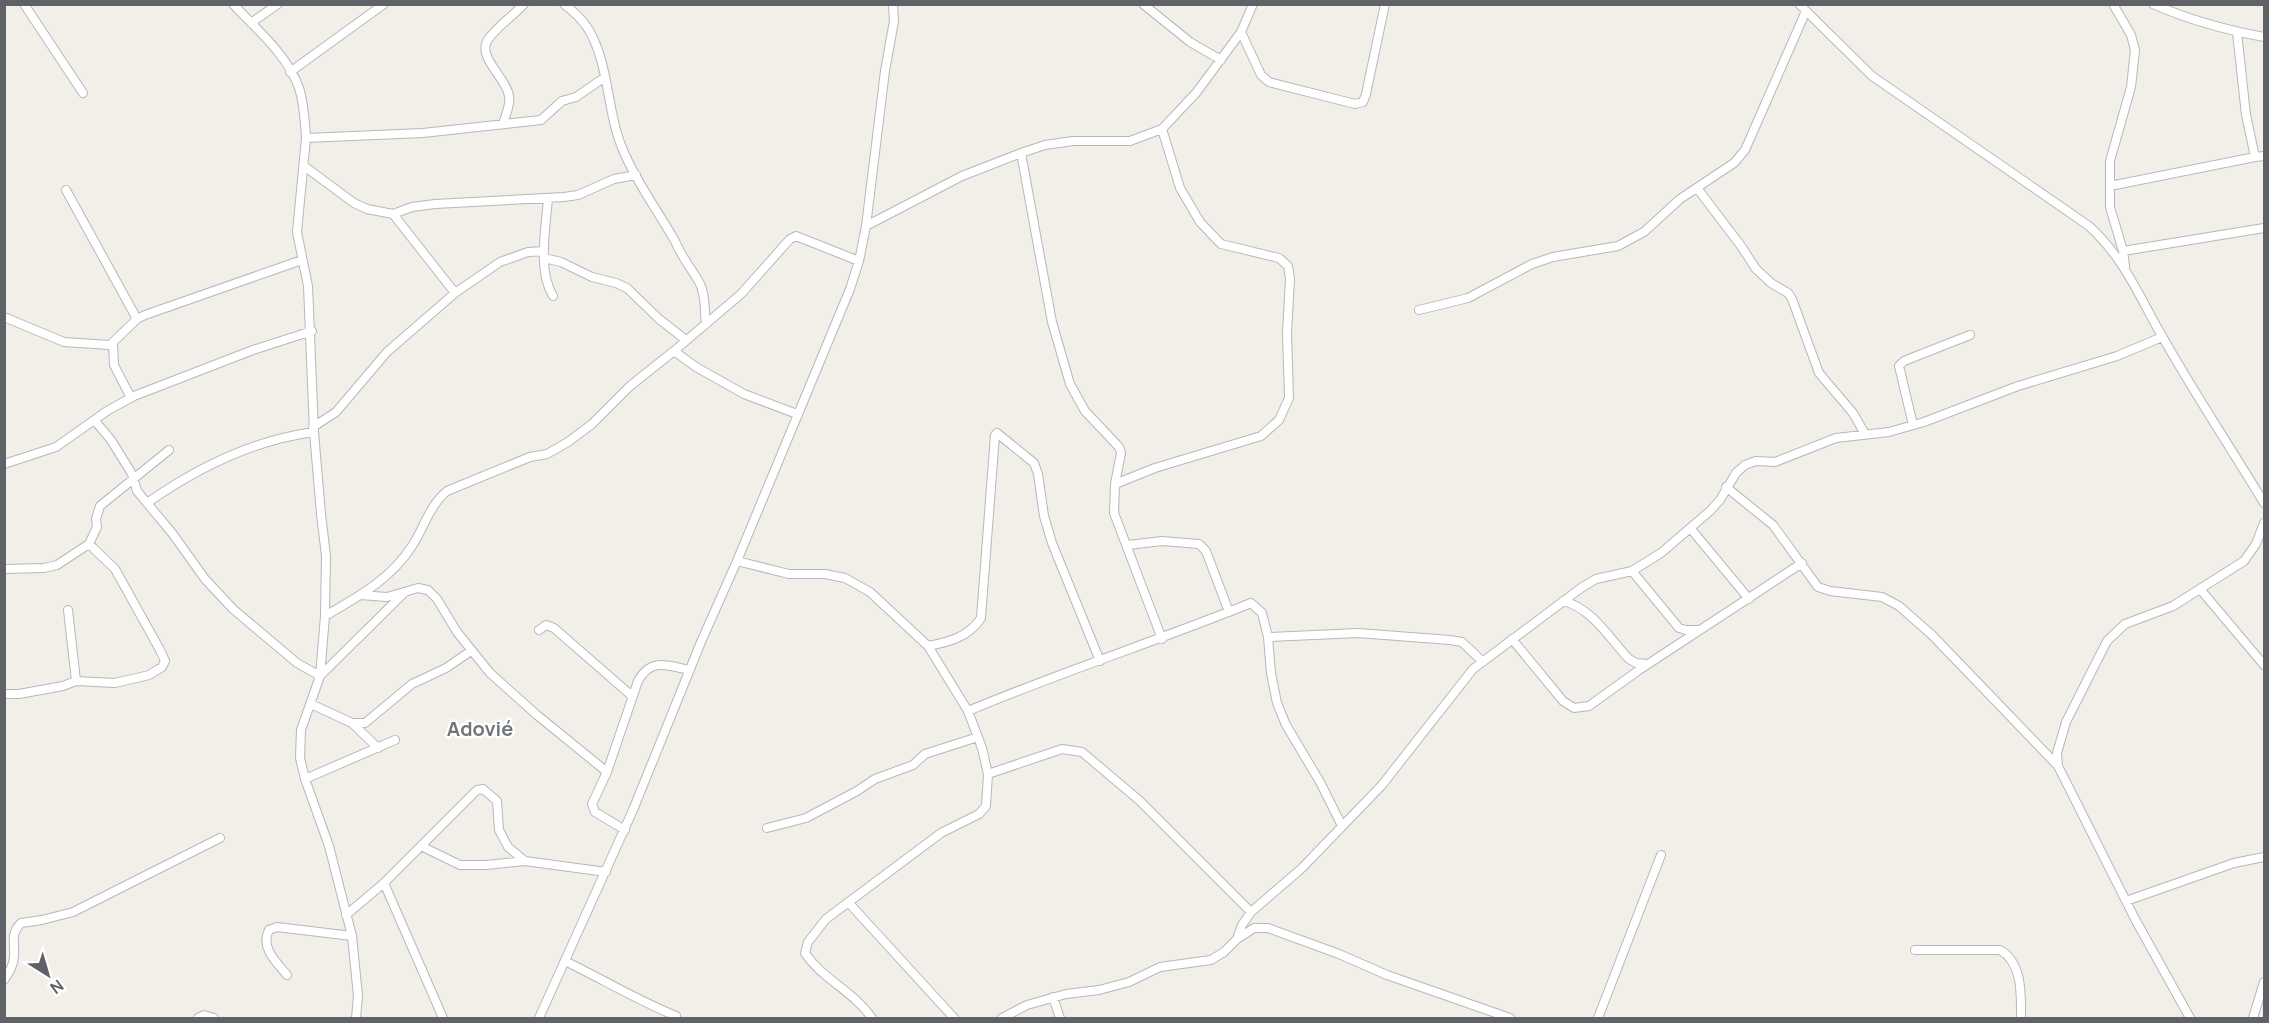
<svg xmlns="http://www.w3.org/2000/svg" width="2269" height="1023" viewBox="0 0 2269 1023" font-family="Manrope,sans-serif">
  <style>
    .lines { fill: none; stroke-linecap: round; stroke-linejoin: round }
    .street-casing { stroke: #b5b8bc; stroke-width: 10 }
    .street { stroke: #fff; stroke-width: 8 }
    .labels { text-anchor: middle; stroke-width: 5; stroke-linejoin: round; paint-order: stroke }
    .quarter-label { font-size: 20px; font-weight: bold; fill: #70757a; stroke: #fff }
  </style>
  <rect width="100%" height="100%" fill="#f1efe8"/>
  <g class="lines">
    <!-- street casing -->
    <g class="street-casing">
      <path id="street" d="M24 4 83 93
        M233 4C256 29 287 54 299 88 304 103 305 122 306 138L297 232 308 286 314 432 321 514 326 556 325 616 320 676 301 730 300 758 305 779 329 846 352 936 358 996 356 1018
        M564 4C573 11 581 18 587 27 610 63 606 111 623 150 636 182 658 211 675 241 681 256 690 267 698 280 706 293 704 309 706 324
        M1143 4 1190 42 1221 60
        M1799 4 1872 76 2089 226C2124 258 2139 296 2162 336 2194 393 2231 448 2264 503
        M2113 4 2131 35 2135 50 2131 87 2110 161V207L2123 251 2125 266
        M2153 4C2189 20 2226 30 2264 37
        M251 23 278 4
        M1241 32 1261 75 1269 82 1355 104 1363 102 1366 94 1385 4
        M290 72 384 4
        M503 124C505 116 511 105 509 96 507 79 478 58 487 41 495 28 513 16 524 4
        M306 138 423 133 541 120 562 101 576 97 605 77
        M1021 153 1052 322 1070 384 1085 411 1119 447 1121 453 1115 484 1114 513 1162 639
        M2255 157 2264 156
        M304 166 354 203 367 209 393 214 412 207 435 204 564 197 578 195 614 179 636 175
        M2110 186 2255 157 2246 115 2237 32
        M1697 188 1741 246 1756 269 1771 283 1788 293 1792 299 1819 373 1853 413 1865 434
        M66 190 137 319
        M548 198C546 227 537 270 553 296
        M393 214 455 293
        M866 226 962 176 1021 153 1045 145 1073 141H1130L1162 129 1196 93 1241 32 1253 4
        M2123 251 2264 228
        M544 258 561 262 592 277 616 283 627 288 659 319 686 340
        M1419 310 1468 298 1532 264 1553 257 1618 246 1644 232 1680 199 1734 163 1745 150 1806 11
        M4 317 64 342 110 345 137 319 145 315 302 260
        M113 344 114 365 131 398
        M674 351 741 294 790 239 796 236 859 261
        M95 421 111 440 132 474 137 491 172 533 205 579 233 609 297 663 320 676 403 594
        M1913 425 1899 366 1904 361 1970 335
        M313 427 336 412 387 352 455 293 500 262 528 252 544 251
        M4 464 56 447 107 411 134 396 253 350 312 331
        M1115 484 1155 468 1261 436 1279 420 1289 398 1287 333 1290 279 1288 266 1279 258 1221 244 1200 222 1180 188 1162 129
        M1726 487 1773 525 1818 587 1830 591 1882 597 1899 606 1932 635 2058 766 2135 919 2190 1018
        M147 503C197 468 253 440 314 432
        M1691 529 1749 599
        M1128 545 1162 541 1199 544 1206 551 1229 612
        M737 561 789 574H825L845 578 870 592 928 646 968 711 982 748 988 774 986 806 979 814 941 833 826 919 808 942 805 953C822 979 852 990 872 1018
        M4 569 44 568 57 565 89 544 97 527 96 519 100 506 169 450
        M1632 571 1679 628 1686 630H1700
        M2200 589 2264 665
        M360 595 387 597 418 588 428 590 437 599 457 632 490 673 537 715 607 772
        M1563 601C1592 608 1609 638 1629 659L1636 663 1647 664
        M68 610 76 681
        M325 616C358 597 391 579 412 546 424 528 429 506 447 491L530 457 547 454 568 442 592 424 630 386 674 351 696 367 744 394 797 414
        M539 630 546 625 554 628 632 696
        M1268 637 1358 633 1450 640 1462 642 1482 661
        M1512 639 1563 701 1574 708 1589 706 1639 670 1802 563
        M928 646C949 642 969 637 981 618L995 435 997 433 1034 463 1038 474 1044 516 1052 543 1100 661
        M4 694H19L63 686 76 681 115 683 149 675 162 667 165 661 160 650 115 569 89 544
        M311 704 352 723H365L412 684 446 668 471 651
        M968 711C1061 672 1157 641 1251 603L1262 613 1268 637 1271 673 1277 703 1286 725 1320 782 1342 826
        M352 723 378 748
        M2058 766 2057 753 2066 722 2107 641 2125 624 2173 606 2244 561 2256 544 2264 523
        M988 774 1062 749 1082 752 1140 801 1251 912
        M305 779 395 740
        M767 828 806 818 857 791 875 779 913 765 925 754 978 737
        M625 830 595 812 592 804 607 772 638 681C651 657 668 666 690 670
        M421 846 460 865H486L525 861
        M384 883 443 1018
        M2126 901 2234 863 2264 857
        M848 902 954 1018
        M346 915 384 883 477 790 483 789 497 801 499 830 508 847 525 861 606 872
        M1237 939 1242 925 1251 912 1302 868 1382 785 1473 669 1581 588 1596 579 1632 571 1661 553 1710 511 1720 500 1736 473 1745 465 1756 461 1775 462 1836 438 1889 432 1924 422 2018 386 2117 356 2162 337
        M1915 950H2000C2023 963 2021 995 2021 1018
        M565 961C602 979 637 1000 676 1016
        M287 975C276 962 260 947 269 930L277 927 352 936
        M4 980C9 973 14 965 14 956 15 942 10 934 21 923L42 920 73 912 220 838
        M1053 997 1060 1018
        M198 1018 204 1015 214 1018
        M539 1018 633 810 701 642 737 561 850 289 859 261 866 226 885 71 894 21 893 4
        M1002 1018 1027 1005 1066 994 1099 990 1129 982 1160 967 1211 960 1224 952 1237 939 1254 928H1268L1339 954 1387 975 1510 1018
        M1598 1018 1661 855
        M2253 1018 2264 982"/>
    </g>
    <!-- street -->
    <use href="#street" class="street"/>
  </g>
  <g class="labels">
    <!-- quarter labels -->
    <g class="quarter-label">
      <text x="480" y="736">Adovié</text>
    </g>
  </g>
  <!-- border -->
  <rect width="2269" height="1023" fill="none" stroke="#5f6368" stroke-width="12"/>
  <!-- north arrow -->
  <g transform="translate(48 975) rotate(143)" stroke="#ffffff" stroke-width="4.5" paint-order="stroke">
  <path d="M0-4.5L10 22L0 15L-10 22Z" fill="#5f6368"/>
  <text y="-9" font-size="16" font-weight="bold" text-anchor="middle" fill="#5f6368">N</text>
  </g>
</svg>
